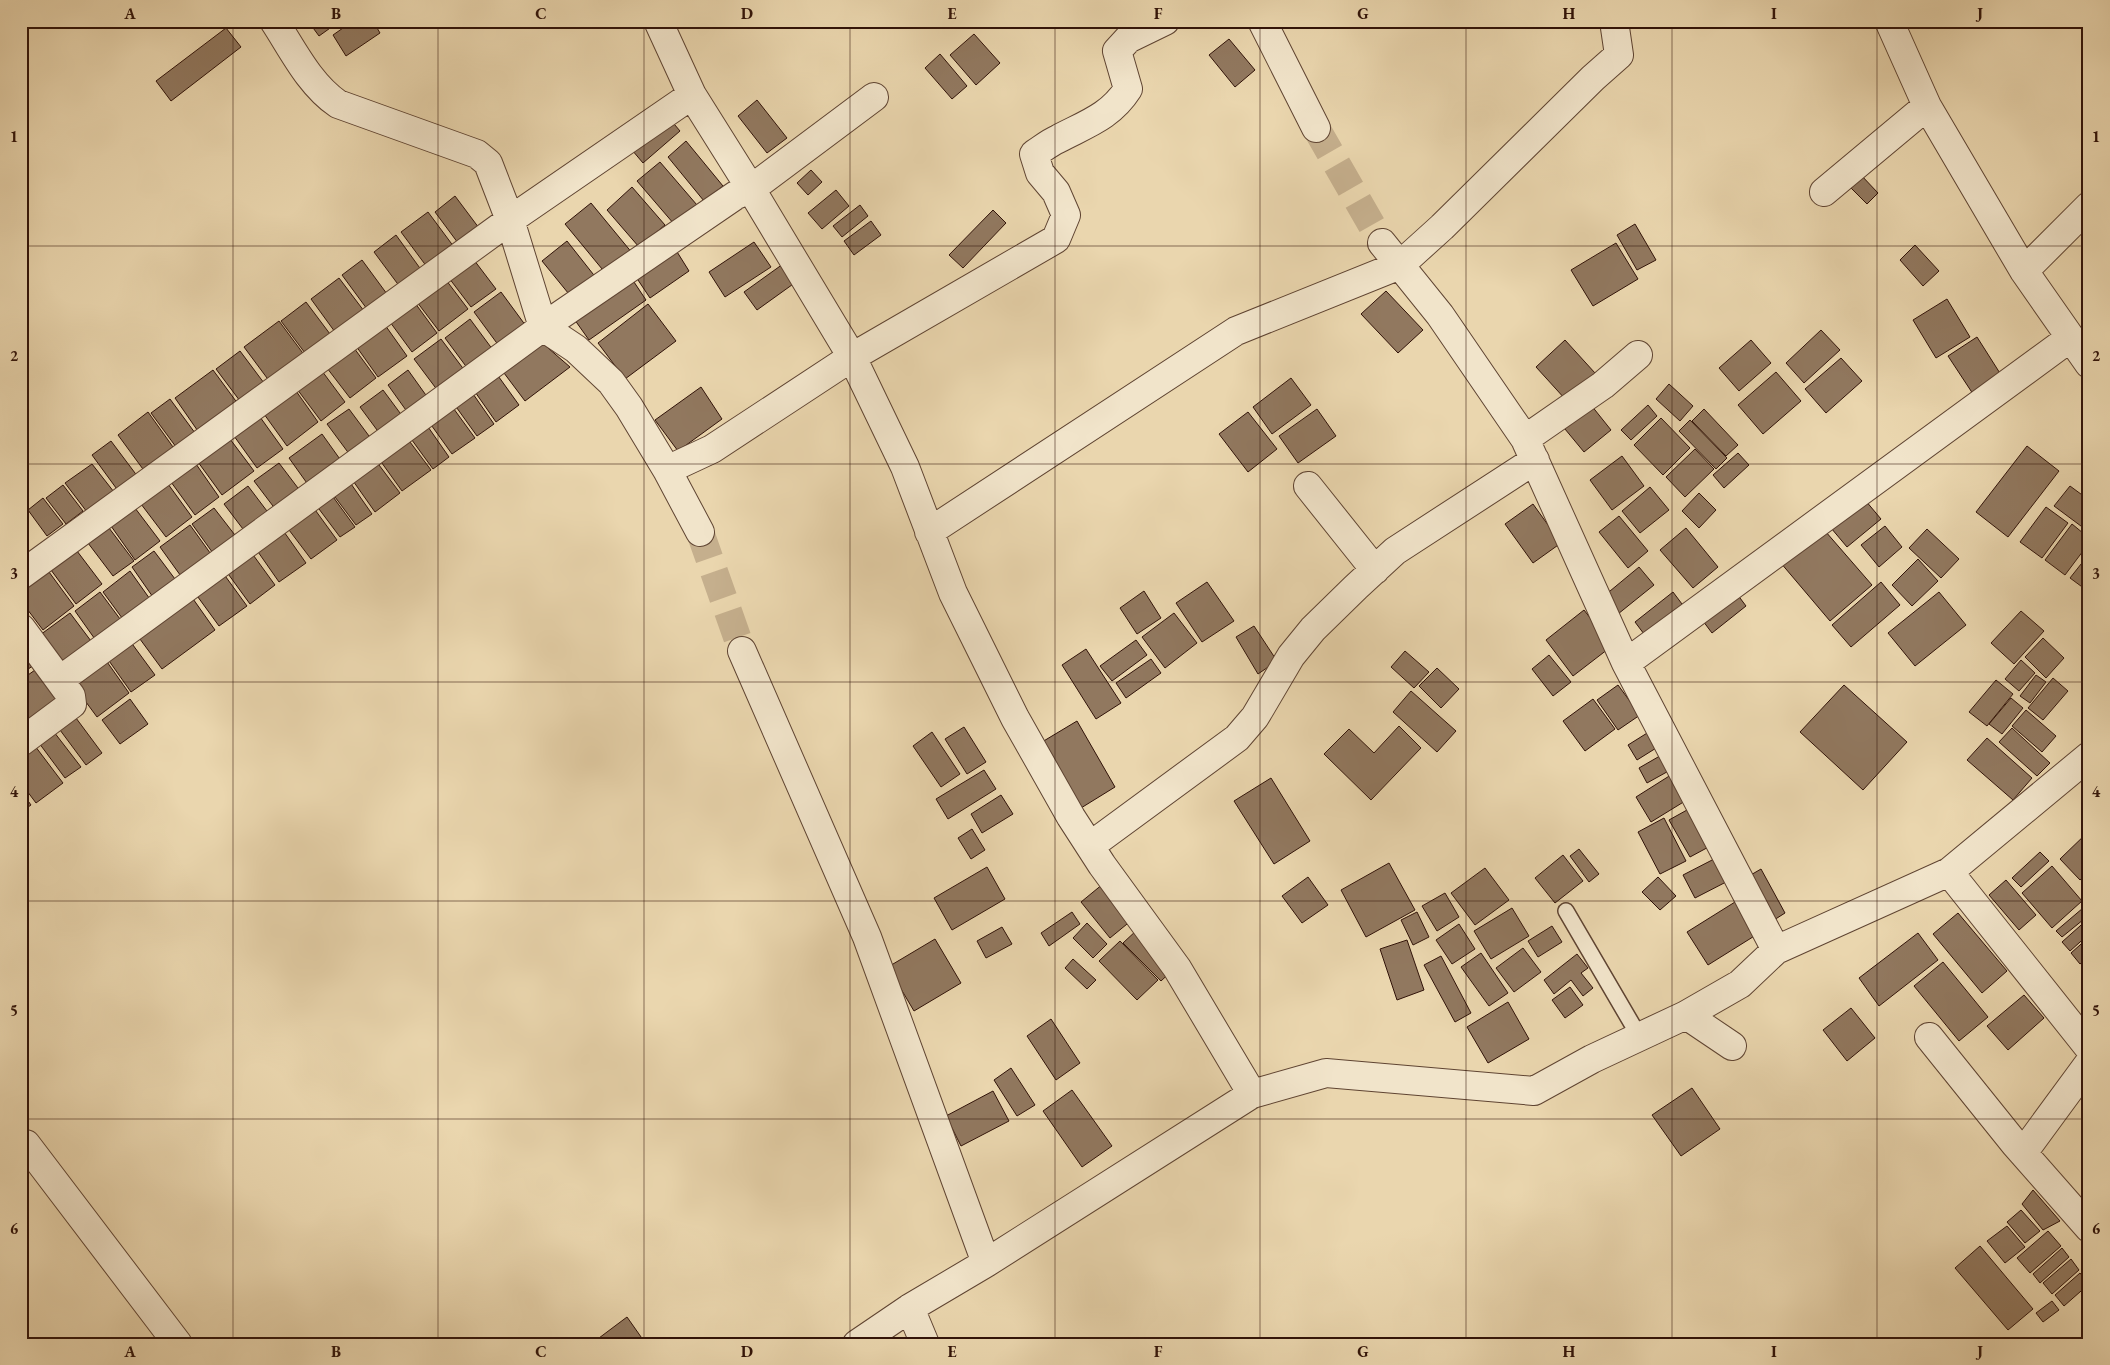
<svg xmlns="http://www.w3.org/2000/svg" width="2110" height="1365" viewBox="0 0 2110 1365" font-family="'EB Garamond',serif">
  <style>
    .building { fill: #91785f; stroke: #311309 }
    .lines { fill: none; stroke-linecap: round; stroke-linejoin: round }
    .minor-tunnel { stroke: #c5af8d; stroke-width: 28; stroke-dasharray: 28 14; stroke-linecap: butt }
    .service-casing { stroke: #5f4432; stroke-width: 18 }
    .minor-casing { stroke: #5f4432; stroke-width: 30 }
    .service { stroke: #f1e4ca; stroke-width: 15 }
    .minor { stroke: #f1e4ca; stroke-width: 28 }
    .grid { fill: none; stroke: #311309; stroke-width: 1; stroke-opacity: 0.55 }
    .neatline { fill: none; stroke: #311309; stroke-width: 2 }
    .grid-label { font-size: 16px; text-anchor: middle; font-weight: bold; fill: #311309 }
  </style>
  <rect width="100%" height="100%" fill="#ead6ae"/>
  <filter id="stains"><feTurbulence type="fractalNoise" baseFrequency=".004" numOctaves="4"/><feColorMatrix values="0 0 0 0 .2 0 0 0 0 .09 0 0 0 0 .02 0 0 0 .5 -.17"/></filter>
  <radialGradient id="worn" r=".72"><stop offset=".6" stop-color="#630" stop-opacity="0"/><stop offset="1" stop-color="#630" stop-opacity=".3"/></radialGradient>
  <!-- building -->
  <path class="building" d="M308 21H340L319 36Z
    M353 21H373L380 33 346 56 333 35Z
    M1464 21H1476L1468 27Z
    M226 28 241 47 171 101 156 81Z
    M974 34 1000 63 976 85 950 55Z
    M1229 39 1255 70 1235 87 1209 55Z
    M940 54 967 86 952 99 925 68Z
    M757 100 787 138 767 153 738 116Z
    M669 118 680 131 643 163 632 150Z
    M686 141 723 186 704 201 668 157Z
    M660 162 697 205 674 224 637 181Z
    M811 170 822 182 808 195 797 183Z
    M1860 174 1878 193 1867 204 1848 185Z
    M632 187 665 225 639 247 607 210Z
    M836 190 849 206 822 229 808 213Z
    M455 196 479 228 458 243 435 212Z
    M591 203 633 254 607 275 565 224Z
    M860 205 868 216 842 237 833 226Z
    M993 210 1006 223 963 268 949 255Z
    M428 212 454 247 427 267 401 232Z
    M871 221 881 235 854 255 844 241Z
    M1635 224 1656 260 1637 270 1617 235Z
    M396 235 422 271 400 287 374 252Z
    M567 241 597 279 573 299 542 261Z
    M754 242 771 267 725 297 709 272Z
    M1616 243 1638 279 1593 306 1571 270Z
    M1915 245 1939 271 1923 286 1900 260Z
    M674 247 689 271 650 298 634 274Z
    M362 260 387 294 367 309 342 275Z
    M474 260 496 289 471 307 449 278Z
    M783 264 796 282 757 310 744 292Z
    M630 276 646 300 589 340 572 316Z
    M339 278 364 311 335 332 311 299Z
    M446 280 468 309 439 331 417 302Z
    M1386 291 1423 330 1398 353 1361 314Z
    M501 292 526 326 499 346 474 312Z
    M1947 299 1970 337 1936 358 1913 320Z
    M306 302 333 338 308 357 281 321Z
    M415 303 437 333 412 352 390 322Z
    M648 304 676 341 625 379 598 343Z
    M470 319 493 350 468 369 445 338Z
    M279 321 305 356 270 382 244 347Z
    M385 325 407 356 378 377 356 346Z
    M1821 330 1840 350 1804 383 1786 363Z
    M1977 337 2003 378 1975 397 1948 356Z
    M441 339 465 371 438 391 414 359Z
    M1565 340 1595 373 1566 400 1536 367Z
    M1751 340 1771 363 1739 391 1719 368Z
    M540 341 570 367 525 401 501 369Z
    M354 348 376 378 350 398 327 368Z
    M240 351 267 387 243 405 216 369Z
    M1841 358 1862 381 1826 413 1805 389Z
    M213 370 241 408 202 437 175 398Z
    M408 370 428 398 408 413 388 385Z
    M322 371 345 402 321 421 297 389Z
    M1776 372 1801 401 1763 434 1738 405Z
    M496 373 519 405 496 422 473 389Z
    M1291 378 1311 405 1272 434 1253 407Z
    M1669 384 1693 406 1680 421 1656 399Z
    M701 387 722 419 678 451 655 420Z
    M383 390 403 417 380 434 360 407Z
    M296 391 318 422 287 446 264 414Z
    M471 391 494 424 477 436 454 404Z
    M170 399 198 437 179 451 151 413Z
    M1587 400 1611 430 1584 452 1560 423Z
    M451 405 475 438 452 454 429 422Z
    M1648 405 1657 416 1631 440 1621 430Z
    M349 409 372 440 350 455 327 424Z
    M1317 409 1336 436 1298 463 1279 436Z
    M1704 409 1738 445 1726 456 1692 421Z
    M148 412 178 454 148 476 118 435Z
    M1248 412 1277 449 1248 472 1219 434Z
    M260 417 283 449 257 468 234 436Z
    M1661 418 1690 448 1663 475 1634 445Z
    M1690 420 1727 458 1716 469 1679 431Z
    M426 424 449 457 433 469 409 436Z
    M322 434 342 462 309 486 289 458Z
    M407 438 431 470 402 491 379 459Z
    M230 439 254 471 222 495 198 462Z
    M111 441 138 477 119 492 92 455Z
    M2027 446 2059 471 2008 537 1976 512Z
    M1695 449 1714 469 1685 497 1666 477Z
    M1738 453 1749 465 1724 488 1713 475Z
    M1622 456 1644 486 1612 510 1590 480Z
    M376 461 400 493 375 512 351 478Z
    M279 463 301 492 276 510 254 481Z
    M92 464 114 492 87 512 65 483Z
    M196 464 219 497 195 515 171 482Z
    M349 481 372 514 356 525 332 493Z
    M168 484 192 517 166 537 141 504Z
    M63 485 83 511 66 524 46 498Z
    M248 486 270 515 246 533 224 504Z
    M2070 486 2089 500V532L2054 506Z
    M1650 487 1669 510 1640 533 1622 511Z
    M1699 493 1716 510 1699 528 1682 511Z
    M331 494 355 527 340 537 316 505Z
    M1860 494 1881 519 1847 547 1826 522Z
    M43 498 63 524 47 536 28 510Z
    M1533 504 1561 543 1533 563 1505 524Z
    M313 507 337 540 311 559 286 526Z
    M2046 507 2068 523 2042 558 2020 542Z
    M135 508 160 541 135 560 111 526Z
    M214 508 238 539 215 556 192 524Z
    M1619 516 1648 551 1628 568 1599 532Z
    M1819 524 1872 585 1830 621 1780 562Z
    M2072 524 2089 538V543L2065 575 2045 560Z
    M190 525 213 557 183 579 160 547Z
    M1885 526 1902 547 1879 567 1861 545Z
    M109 528 134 561 113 576 88 543Z
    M1686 528 1718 567 1693 588 1660 550Z
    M282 529 306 563 279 582 256 549Z
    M1927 529 1959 559 1941 578 1909 548Z
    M77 551 102 584 76 604 51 570Z
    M154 551 178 583 155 600 132 567Z
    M251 552 275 585 250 604 226 571Z
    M2089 554V592L2070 578Z
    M1918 559 1938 581 1912 606 1892 585Z
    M1639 567 1654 585 1618 614 1604 596Z
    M130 571 152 602 125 622 103 592Z
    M49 572 74 606 43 630 21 601V592Z
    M223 573 247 606 219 626 195 593Z
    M1207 582 1234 621 1202 642 1176 603Z
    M1881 582 1900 605 1851 647 1832 625Z
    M1734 590 1746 606 1712 633 1700 617Z
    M1144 591 1161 618 1137 634 1120 608Z
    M100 592 123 623 97 642 75 611Z
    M1673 592 1688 612 1650 642 1635 622Z
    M1939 592 1966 625 1915 666 1888 633Z
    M191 596 215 630 162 669 137 635Z
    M1584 610 1612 646 1573 676 1546 640Z
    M2021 611 2044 631 2014 664 1991 643Z
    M70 613 94 645 63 668 40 635Z
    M1174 613 1197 643 1165 668 1142 637Z
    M1254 626 1277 661 1258 674 1236 637Z
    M2043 638 2064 658 2046 678 2025 657Z
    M1136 640 1147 655 1112 681 1100 666Z
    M130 641 155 675 131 692 107 658Z
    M21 647 34 665 21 674Z
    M1086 649 1121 703 1096 719 1062 665Z
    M1405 651 1429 672 1414 688 1391 667Z
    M1549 655 1571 682 1553 696 1532 669Z
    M105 659 129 693 97 717 72 683Z
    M1151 659 1161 673 1126 698 1116 683Z
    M2021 660 2035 673 2019 691 2005 679Z
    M1437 668 1459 689 1441 708 1419 686Z
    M35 670 60 704 30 726 21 714V680Z
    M2036 675 2046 682 2030 703 2020 696Z
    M2053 678 2068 691 2043 720 2028 708Z
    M1996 680 2013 694 1987 726 1969 712Z
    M1618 685 1640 715 1618 730 1597 700Z
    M1844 685 1907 742 1863 790 1800 732Z
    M1411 691 1456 731 1437 752 1393 712Z
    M2011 698 2023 708 2002 734 1989 724Z
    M130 699 148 724 120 744 102 720Z
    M1593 699 1615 729 1585 751 1563 721Z
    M2026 710 2056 736 2042 752 2012 726Z
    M76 718 102 753 86 765 60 730Z
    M1077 721 1115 787 1081 808 1042 742Z
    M1399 726 1421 748 1371 800 1324 754 1349 729 1374 753Z
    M964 727 986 762 967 774 945 739Z
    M2012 728 2050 763 2037 776 1999 742Z
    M1652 730 1661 745 1637 760 1628 745Z
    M54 732 81 767 65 778 39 743Z
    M932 732 960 774 941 787 913 746Z
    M1987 738 2032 778 2013 800 1967 760Z
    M35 746 63 783 36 803 21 783V756Z
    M1665 753 1674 768 1647 783 1639 768Z
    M984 770 996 789 948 819 936 799Z
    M1674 773 1690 798 1651 822 1636 797Z
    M1271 778 1310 841 1274 864 1234 801Z
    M21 791 31 805 21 812Z
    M1001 795 1013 814 982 833 971 814Z
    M1696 805 1716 843 1690 857 1669 820Z
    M1664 818 1686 861 1660 874 1638 832Z
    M972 829 985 850 971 859 958 838Z
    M2089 831V872L2080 880 2060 859Z
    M1579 849 1599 874 1589 882 1570 856Z
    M2040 852 2049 861 2021 887 2012 878Z
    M1563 855 1583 881 1555 903 1535 878Z
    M1716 858 1728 881 1695 898 1683 875Z
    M1389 863 1415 910 1366 937 1341 890Z
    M2052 866 2082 901 2052 928 2022 893Z
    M987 867 1005 899 952 930 934 898Z
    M1485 868 1509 900 1475 925 1451 893Z
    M1761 869 1785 913 1774 920 1749 876Z
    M1308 877 1328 905 1302 923 1282 896Z
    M1658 877 1676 896 1660 910 1642 892Z
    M1109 879 1138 915 1110 938 1081 902Z
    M2006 880 2036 915 2019 930 1989 895Z
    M1445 893 1459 917 1437 931 1422 906Z
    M1735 902 1756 935 1708 965 1687 932Z
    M1512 908 1529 936 1491 959 1474 931Z
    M2083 908 2089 915 2062 937 2056 931Z
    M1072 912 1080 924 1049 946 1041 933Z
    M1417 912 1429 937 1413 945 1401 920Z
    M1958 913 2007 971 1982 993 1933 934Z
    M2089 918V934L2070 951 2062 942Z
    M1087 923 1107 944 1093 958 1073 938Z
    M1459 924 1475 949 1452 964 1436 940Z
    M1552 926 1562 942 1538 957 1528 941Z
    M1002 927 1012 944 986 958 977 941Z
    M1138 929 1176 967 1161 981 1123 943Z
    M1918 933 1938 960 1879 1006 1859 978Z
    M2089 937V957L2080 964 2071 953Z
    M935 939 961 983 914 1011 888 967Z
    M1407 940 1424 990 1397 1000 1380 949Z
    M1120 941 1158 980 1137 1000 1099 961Z
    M1523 948 1541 972 1514 992 1496 968Z
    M1481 953 1508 993 1489 1006 1461 967Z
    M1577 954 1588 968 1581 973 1593 988 1583 996 1571 980 1554 994 1544 980Z
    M1441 956 1471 1013 1455 1022 1424 965Z
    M1073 959 1096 980 1087 989 1065 968Z
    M1943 962 1988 1017 1959 1041 1914 986Z
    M1570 987 1583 1005 1565 1018 1552 1000Z
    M2024 995 2044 1018 2008 1050 1987 1026Z
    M1508 1002 1529 1039 1488 1063 1467 1027Z
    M1851 1008 1875 1038 1847 1061 1823 1030Z
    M1051 1019 1080 1063 1056 1080 1027 1036Z
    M1011 1068 1035 1105 1017 1116 994 1080Z
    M1692 1088 1720 1129 1681 1156 1652 1115Z
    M1072 1090 1112 1146 1082 1167 1043 1111Z
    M993 1091 1009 1121 961 1146 946 1116Z
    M2089 1163V1176L2082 1169Z
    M2033 1190 2060 1221 2043 1230 2022 1204Z
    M2021 1210 2040 1231 2025 1243 2007 1222Z
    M2007 1226 2025 1247 2005 1263 1987 1241Z
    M2048 1231 2061 1246 2030 1273 2017 1258Z
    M1980 1246 2033 1309 2008 1330 1955 1268Z
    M2062 1248 2069 1257 2040 1283 2033 1274Z
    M2071 1259 2079 1270 2052 1294 2043 1283Z
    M2080 1273 2089 1284 2064 1306 2055 1295Z
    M2052 1301 2059 1310 2043 1322 2036 1313Z
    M627 1317 646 1344H591Z"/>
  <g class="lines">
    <!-- minor-tunnel -->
    <path class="minor-tunnel" d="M1316 128 1382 243
      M700 532 742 651"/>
    <!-- service casing -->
    <g class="service-casing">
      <path id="service" d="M1566 911 1639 1036"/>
    </g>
    <!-- minor casing -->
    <g class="minor-casing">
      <path id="minor" d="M274 21C293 50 309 84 338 104L477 154 488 163 510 220 543 327 576 349 611 382 629 407 667 470 700 532
        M658 21 692 95 751 189 852 357 712 449 667 470
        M1165 21 1128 39 1117 51 1128 89C1110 117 1086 124 1058 139 1049 143 1042 149 1034 154L1040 173 1056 192 1066 215 1056 239 852 357 905 467 953 593 1015 718 1071 817 1102 865 1177 968 1252 1094
        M1262 21 1316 128
        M1889 21 1927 106 2024 271 2089 364
        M1824 192 1927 106
        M1382 243 1440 315 1525 439 1626 663 1776 950
        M2024 271 2089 206
        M1525 439 1603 385 1638 355
        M1308 486 1375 570
        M929 532 1236 331 1400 265 1442 227 1593 78 1619 55 1614 21
        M21 575 510 220 692 95
        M21 628 71 696 72 704 21 742
        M742 651 867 937 986 1263
        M1626 663 2070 338
        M60 680 543 327 736 195 751 189 874 97
        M1090 846 1237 738 1255 717 1291 656 1313 629 1356 587 1395 551 1535 460
        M1949 872 2089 1048
        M1686 1015 1732 1046
        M1929 1037 2015 1144 2089 1228
        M26 1144 178 1344
        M2023 1153 2089 1063
        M910 1308 925 1344
        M857 1344 910 1308 986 1263 1252 1094 1326 1073 1534 1091 1592 1059 1686 1015 1740 984 1776 950 1949 872 2089 756"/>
    </g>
    <!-- service -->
    <use href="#service" class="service"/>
    <!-- minor -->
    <use href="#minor" class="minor"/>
  </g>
  <!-- grid -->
  <path class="grid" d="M233 21V1344M438 21V1344M644 21V1344M850 21V1344M1055 21V1344M1260 21V1344M1466 21V1344M1672 21V1344M1877 21V1344M21 246H2089M21 464H2089M21 682H2089M21 901H2089M21 1119H2089"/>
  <!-- margin -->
  <rect width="2110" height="1365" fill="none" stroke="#ead6ae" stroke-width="55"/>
  <rect x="28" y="28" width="2054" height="1310" class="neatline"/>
  <g class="grid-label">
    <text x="130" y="19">A</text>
    <text x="336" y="19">B</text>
    <text x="541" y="19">C</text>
    <text x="747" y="19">D</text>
    <text x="952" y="19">E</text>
    <text x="1158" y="19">F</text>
    <text x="1363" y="19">G</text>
    <text x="1569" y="19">H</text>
    <text x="1774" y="19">I</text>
    <text x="1980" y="19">J</text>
    <text x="14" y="142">1</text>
    <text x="2096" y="142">1</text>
    <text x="14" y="361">2</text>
    <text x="2096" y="361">2</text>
    <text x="14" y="579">3</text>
    <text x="2096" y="579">3</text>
    <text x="14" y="797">4</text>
    <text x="2096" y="797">4</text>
    <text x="14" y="1016">5</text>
    <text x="2096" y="1016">5</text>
    <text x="14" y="1234">6</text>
    <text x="2096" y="1234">6</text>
    <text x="130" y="1357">A</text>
    <text x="336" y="1357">B</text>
    <text x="541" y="1357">C</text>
    <text x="747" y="1357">D</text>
    <text x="952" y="1357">E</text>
    <text x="1158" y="1357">F</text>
    <text x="1363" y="1357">G</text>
    <text x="1569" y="1357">H</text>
    <text x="1774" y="1357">I</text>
    <text x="1980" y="1357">J</text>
  </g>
  <rect width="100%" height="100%" filter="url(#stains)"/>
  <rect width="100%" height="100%" fill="url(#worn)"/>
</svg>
